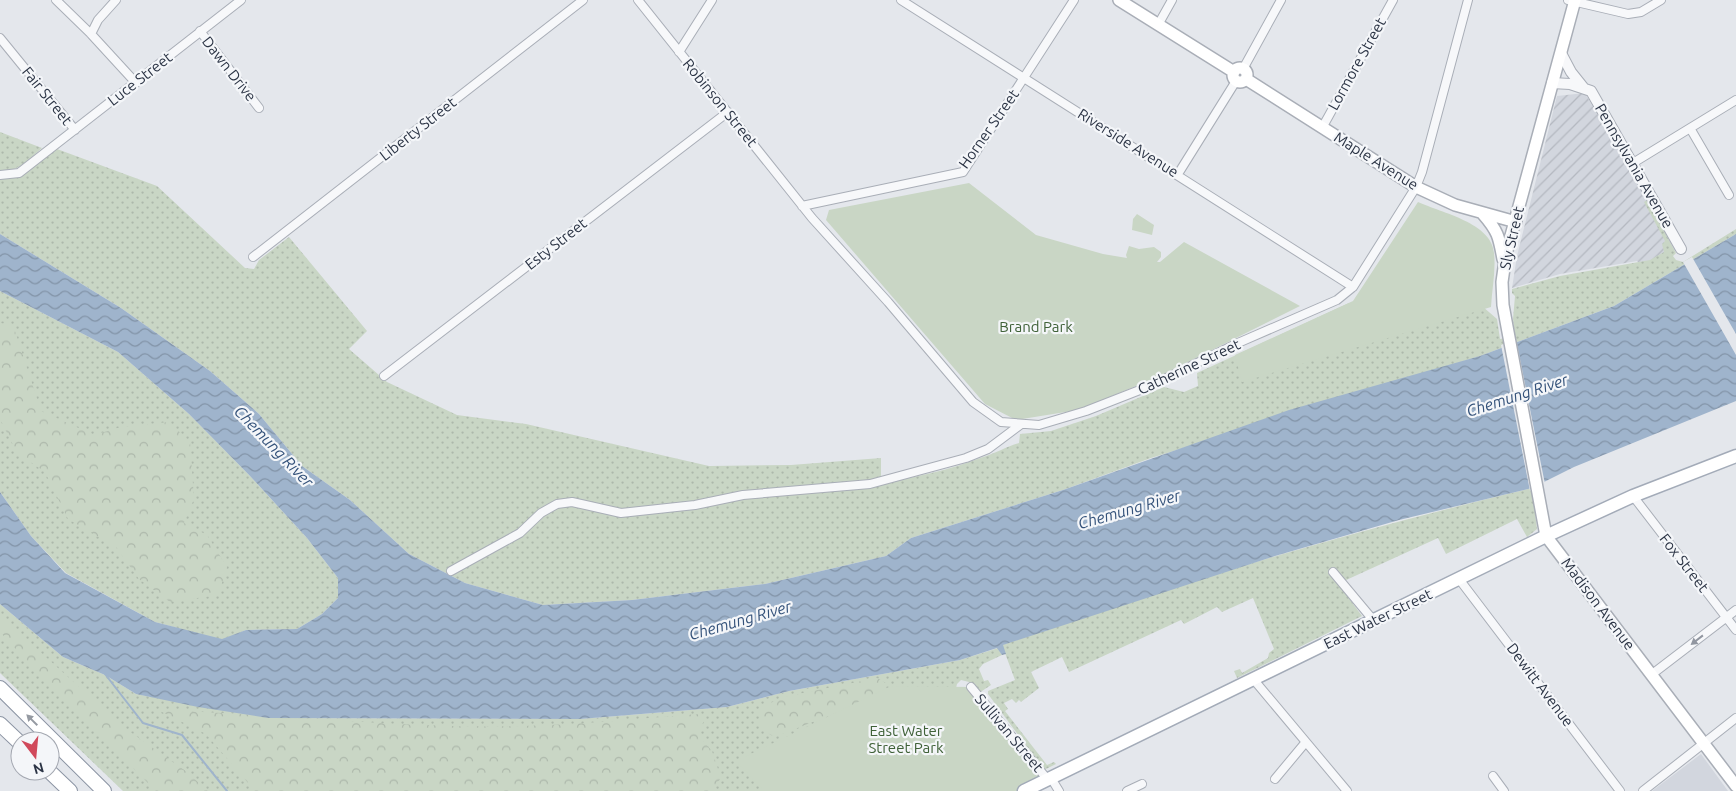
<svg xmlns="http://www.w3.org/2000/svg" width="1736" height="791" viewBox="0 0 1736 791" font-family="Ubuntu,sans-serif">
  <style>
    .built { fill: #d2d6de }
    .industrial { fill: url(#industrial-furrows) }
    .grass { fill: url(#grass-dots) }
    .forest { fill: url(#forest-crowns) }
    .park { fill: #c9d6c5 }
    .water { fill: url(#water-waves) }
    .pier { fill: #e4e7ec }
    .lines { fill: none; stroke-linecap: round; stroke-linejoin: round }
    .stream { stroke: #9fb4cc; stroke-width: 2 }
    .minor-casing { stroke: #a9aeb7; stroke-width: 10 }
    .tertiary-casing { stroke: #a9aeb7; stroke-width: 12 }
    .secondary-casing { stroke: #a9aeb7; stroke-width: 14 }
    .primary-casing { stroke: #a3abb8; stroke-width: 15 }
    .motorway-casing { stroke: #8b94a3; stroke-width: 16 }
    .minor { stroke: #f7f8fa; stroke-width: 8 }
    .tertiary { stroke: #f7f8fa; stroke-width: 10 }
    .secondary { stroke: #fff; stroke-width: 11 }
    .primary { stroke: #fff; stroke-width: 12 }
    .motorway { stroke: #fff; stroke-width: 14 }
    .oneway { fill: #9196a0 }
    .oneway2 { fill: #959aa2 }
    .labels { text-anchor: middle; stroke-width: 4.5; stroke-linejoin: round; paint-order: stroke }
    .street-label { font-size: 15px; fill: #2b3445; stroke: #f4f6f9 }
    .park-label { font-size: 15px; fill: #3f6138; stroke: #f4f6f9 }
    .water-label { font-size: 16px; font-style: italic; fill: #34527a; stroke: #f4f6f9 }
  </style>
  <defs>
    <pattern id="industrial-furrows" width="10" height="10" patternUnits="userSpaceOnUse" patternTransform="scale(1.25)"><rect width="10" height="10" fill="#d2d6de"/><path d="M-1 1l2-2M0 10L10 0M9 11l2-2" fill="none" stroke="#b4b8c0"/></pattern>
    <pattern id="grass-dots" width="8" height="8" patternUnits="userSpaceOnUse" patternTransform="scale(1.25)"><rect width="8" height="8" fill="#c9d6c5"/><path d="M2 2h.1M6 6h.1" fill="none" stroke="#adb8ab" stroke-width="1.8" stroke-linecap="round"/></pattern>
    <pattern id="forest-crowns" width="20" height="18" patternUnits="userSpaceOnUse" patternTransform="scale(1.25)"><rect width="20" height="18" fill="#c9d6c5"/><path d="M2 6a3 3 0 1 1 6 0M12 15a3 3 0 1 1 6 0" fill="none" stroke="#adb8ab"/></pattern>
    <pattern id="water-waves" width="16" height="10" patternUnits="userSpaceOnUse" patternTransform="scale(1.25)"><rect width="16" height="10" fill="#9fb4cc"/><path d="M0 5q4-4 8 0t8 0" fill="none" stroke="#8293a7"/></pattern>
  </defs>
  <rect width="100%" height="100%" fill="#e4e7ec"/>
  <!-- built -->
  <path class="built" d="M1701 754 1728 791H1652Z"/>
  <!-- industrial -->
  <path class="industrial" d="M1585 93 1675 250 1642 266 1637 261 1560 274 1512 288 1517 256 1557 96Z"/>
  <!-- grass -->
  <path class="grass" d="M0 132 42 148C28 160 19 172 0 171Z
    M57 149 157 186 245 268 254 269 259 260 289 237 367 331 349 349 387 382 457 415 526 424 709 466 791 465 881 458V484C915 477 950 470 983 457 996 453 1006 447 1019 443L1020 434 1051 431 1096 416 1164 387 1184 392 1198 386 1197 373 1349 303 1482 306 1497 319 1500 339 1515 336 1513 319 1515 296 1512 293V289L1560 276 1650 260 1664 252 1662 244 1665 241 1644 202 1647 200 1676 253 1673 256 1676 260 1683 262 1736 229V234L1614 306 1480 356 1151 458 1063 490 911 538 886 556 765 584 632 600 543 605 465 583 409 554 350 500 302 466 259 414 210 371 121 308 0 234V178H18Z
    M0 291 118 352 189 414 250 476 307 538 338 578V598L322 614 297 629 246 630 222 640 155 622 66 573 31 536 0 492Z
    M1532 488 1537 529 1527 537 1517 519 1446 554 1438 538 1344 581 1331 574 1362 616 1237 678 1234 671 1240 669 1242 673 1268 658 1269 653 1274 649 1253 598 1222 612 1217 607 1184 624 1181 620 1069 672 1062 657 1031 672 1039 688 1021 702 1019 700 1016 703 1012 699 1004 703 1008 709 1005 711 1047 765 1054 762 1056 764 1044 770 988 694V691L1015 680 1002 645C1175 583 1353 531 1532 488Z
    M0 604 63 657 105 675 136 694 268 718 580 719 727 707 789 691 960 660 998 648 1002 655 983 664 979 669 984 681 988 680 991 685 979 693 969 682 961 680 957 684 955 692 781 791H123L0 673Z"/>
  <!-- forest -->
  <path class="forest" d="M0 323 13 325 41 411 94 435 121 427 169 422 190 442 194 499 184 523 207 535 227 567 218 595 170 602 139 579 116 547 68 519 45 472 17 453 0 419Z
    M0 616 126 729 187 772 208 791H156L34 669 0 632Z
    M877 678 886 683 883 694 775 737C761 731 759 723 760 708L783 697Z
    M158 710C279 714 401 729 522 726 582 725 641 718 700 714L704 721 697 734 712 751 721 778 711 791H255L206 734Z"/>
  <!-- park -->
  <path class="park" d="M969 183 1036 235 1103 254 1127 258 1126 255 1129 246 1139 249 1154 247 1161 252V257L1157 262H1160L1184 242 1300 306 1160 376 1078 410 1016 420 985 404 826 220 829 210Z
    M1418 202C1442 213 1492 223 1494 253 1496 270 1492 289 1491 307L1242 382 1235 355 1353 301Z
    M1137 214 1154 225 1152 235 1132 230 1133 219Z
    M891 686 971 687 1048 780 1023 791H764L736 761Z"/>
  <!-- water -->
  <path class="water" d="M0 234 121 308 210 371 259 414 302 466 350 500 409 554 465 583 543 605 632 600 765 584 886 556 911 538 1063 490 1289 410 1480 356 1614 306 1736 234V401L1574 467 1532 488 1399 520 1275 556 1003 645 1006 654 1002 655 997 648 960 660 789 691 727 707 580 719 268 718 198 707 136 694 105 675 63 657 0 604V492L31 536 65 573 155 622 222 639 246 630 297 629 322 614 338 598V578L307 538 250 476 189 414 118 352 0 291Z"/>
  <!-- pier -->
  <path class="pier" d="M1692 257 1736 334V355L1683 262Z
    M1516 339 1545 484 1530 491 1501 345Z"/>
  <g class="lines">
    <!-- stream -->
    <path class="stream" d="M105 674 143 723 182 735 227 791"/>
    <!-- minor casing -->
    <g class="minor-casing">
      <path id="minor" d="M56 0 91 34 136 83
        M638 0 812 218 888 302 973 402 1001 422 1039 425 1086 411 1150 386 1238 343 1337 300 1353 287 1416 187 1422 172 1468 0
        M901 0 1353 287
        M1568 0 1628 14 1641 12 1661 0
        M1158 25 1172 0
        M200 31 259 108
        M91 34 98 20 116 0
        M0 38 75 130
        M679 52 712 0
        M1243 69 1281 0
        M1322 128 1393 0
        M1690 128 1729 195
        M1633 163 1736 100
        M1178 174 1236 81
        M0 175 19 173 241 0
        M802 206 963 172 1074 0
        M253 257 583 0
        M384 376 728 112
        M1633 496 1736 630
        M451 571 520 533 541 513 557 504 572 502 621 513 695 505 743 495 870 484 966 458 988 449 1020 425
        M1333 572 1374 621
        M1459 579 1620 791
        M1651 675 1736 610
        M1254 680 1347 791
        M971 687 1048 780
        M1493 776 1504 791
        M1051 778 1059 791
        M1275 779 1305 743
        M1127 791 1142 784
        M1643 791 1736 718"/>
    </g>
    <!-- tertiary casing -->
    <g class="tertiary-casing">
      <path id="tertiary" d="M1561 53 1571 72 1583 87
        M1552 83 1570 84 1591 91 1681 249"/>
    </g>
    <!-- secondary casing -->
    <g class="secondary-casing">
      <path id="secondary" d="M1119 0 1234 72
        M1575 0 1506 254 1502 282 1503 305 1546 536 1736 786
        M1233 75a7 7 0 1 1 14 0a7 7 0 1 1-14 0Z
        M1246 79 1416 187 1455 205 1516 222
        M1483 214C1498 231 1499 237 1503 259"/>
    </g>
    <!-- primary casing -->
    <g class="primary-casing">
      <path id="primary" d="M1024 791 1546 536 1633 496 1736 456"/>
    </g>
    <!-- motorway casing -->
    <g class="motorway-casing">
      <path id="motorway" d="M0 688 104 791
        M0 724 20 743
        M49 771 70 791"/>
    </g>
    <!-- minor -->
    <use href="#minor" class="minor"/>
    <!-- tertiary -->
    <use href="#tertiary" class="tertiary"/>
    <!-- secondary -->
    <use href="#secondary" class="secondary"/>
    <!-- primary -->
    <use href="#primary" class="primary"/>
    <!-- motorway -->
    <use href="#motorway" class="motorway"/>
  </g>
  <!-- one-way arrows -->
  <defs><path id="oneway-solid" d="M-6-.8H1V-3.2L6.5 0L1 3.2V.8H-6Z" transform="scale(1.25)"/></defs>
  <use class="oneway" href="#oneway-solid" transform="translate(1697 640) rotate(142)"/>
  <use class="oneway2" href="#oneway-solid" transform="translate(32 720) rotate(-135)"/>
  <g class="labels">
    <!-- street labels -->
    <g class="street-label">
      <text transform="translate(1357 64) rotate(-61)" y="5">Lormore Street</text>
      <text transform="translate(229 69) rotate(52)" y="5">Dawn Drive</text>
      <text transform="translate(140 79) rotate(-38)" y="5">Luce Street</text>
      <text transform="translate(47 96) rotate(51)" y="5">Fair Street</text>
      <text transform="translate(720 103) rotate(51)" y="5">Robinson Street</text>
      <text transform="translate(418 129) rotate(-38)" y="5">Liberty Street</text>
      <text transform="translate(989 129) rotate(-55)" y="5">Horner Street</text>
      <text transform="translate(1128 143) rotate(32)" y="5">Riverside Avenue</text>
      <text transform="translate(1376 161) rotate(32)" y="5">Maple Avenue</text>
      <text transform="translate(1634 166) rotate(60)" y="5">Pennsylvania Avenue</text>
      <text transform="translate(1512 238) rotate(-77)" y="5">Sly Street</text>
      <text transform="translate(556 244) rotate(-38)" y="5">Esty Street</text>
      <text transform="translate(1189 367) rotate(-25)" y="5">Catherine Street</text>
      <text transform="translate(1684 563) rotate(52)" y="5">Fox Street</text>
      <text transform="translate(1598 604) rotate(53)" y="5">Madison Avenue</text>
      <text transform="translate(1378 619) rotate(-26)" y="5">East Water Street</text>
      <text transform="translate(1540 685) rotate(53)" y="5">Dewitt Avenue</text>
      <text transform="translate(1009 733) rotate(50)" y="5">Sullivan Street</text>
    </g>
    <!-- park labels -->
    <g class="park-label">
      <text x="1036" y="332">Brand Park</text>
      <text x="906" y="736">East Water<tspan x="906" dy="17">Street Park</tspan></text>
    </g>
    <!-- water labels -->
    <g class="water-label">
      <text transform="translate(1517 395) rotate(-18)" y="6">Chemung River</text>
      <text transform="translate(274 446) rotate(46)" y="6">Chemung River</text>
      <text transform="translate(1129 509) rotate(-16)" y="6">Chemung River</text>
      <text transform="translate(740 620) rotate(-16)" y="6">Chemung River</text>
    </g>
  </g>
  <!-- north arrow -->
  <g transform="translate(35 756) rotate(164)"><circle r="24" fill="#f4f6f9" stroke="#a4a8b1"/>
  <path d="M0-4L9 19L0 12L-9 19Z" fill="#d1495b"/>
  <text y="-8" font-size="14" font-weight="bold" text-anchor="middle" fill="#2b3445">N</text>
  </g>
</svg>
